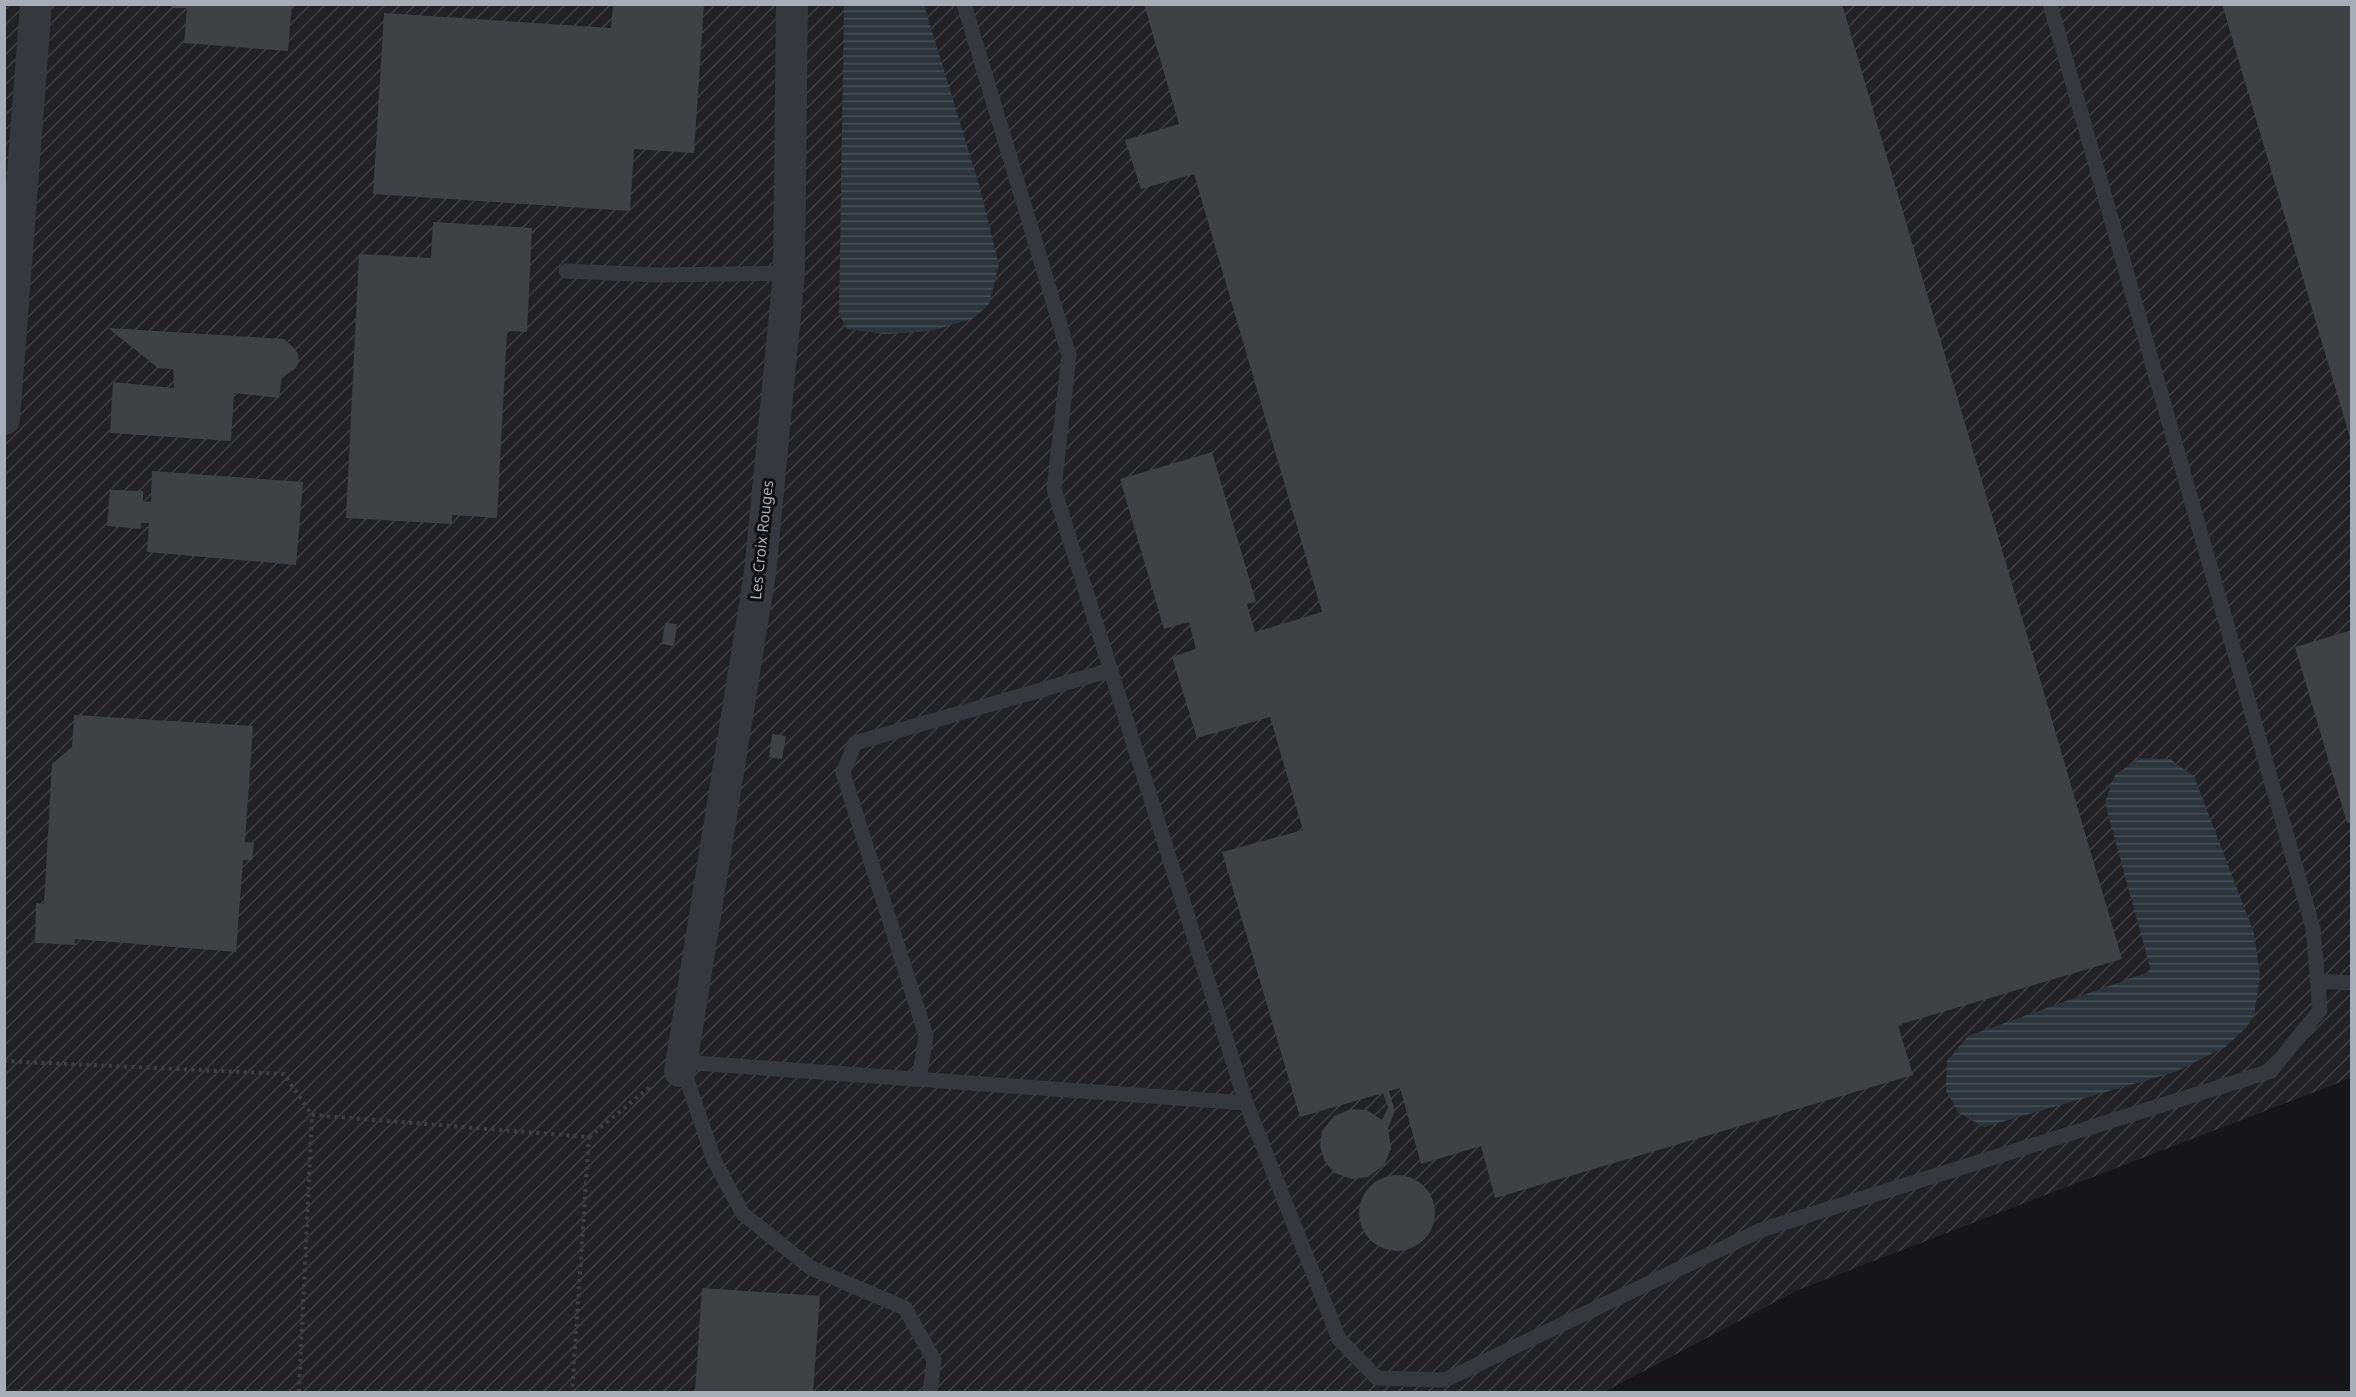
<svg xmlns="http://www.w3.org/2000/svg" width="2356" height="1397" viewBox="0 0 2356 1397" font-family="'Noto Sans',sans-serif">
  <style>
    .industrial { fill: url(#industrial-furrows) }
    .water { fill: url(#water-rules) }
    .building { fill: #404145 }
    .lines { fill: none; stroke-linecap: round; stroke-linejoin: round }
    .path { stroke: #3d3f44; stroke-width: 4; stroke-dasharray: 3 4.5; stroke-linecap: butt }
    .service { stroke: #37383d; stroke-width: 15 }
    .minor { stroke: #37383d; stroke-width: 32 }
    .labels { text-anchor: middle; stroke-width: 6; stroke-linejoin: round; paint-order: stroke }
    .street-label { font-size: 15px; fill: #a8adb8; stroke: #111113 }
  </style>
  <defs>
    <pattern id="industrial-furrows" width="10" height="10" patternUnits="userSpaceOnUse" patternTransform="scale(1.5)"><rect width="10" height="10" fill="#222225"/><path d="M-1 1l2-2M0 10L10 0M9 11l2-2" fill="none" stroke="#3f3f43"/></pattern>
    <pattern id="water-rules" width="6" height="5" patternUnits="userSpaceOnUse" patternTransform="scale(1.5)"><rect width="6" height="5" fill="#2c353c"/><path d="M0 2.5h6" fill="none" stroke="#485056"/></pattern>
  </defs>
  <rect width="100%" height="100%" fill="#161618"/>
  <!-- industrial -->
  <path class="industrial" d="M5 5H2351V1078L1798 1290 1604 1392H5Z"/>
  <!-- water -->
  <path class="water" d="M844 5H924L980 188 999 265 989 304 974 318 931 331 885 334 847 329 839 314Z
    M2140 758 2170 759 2194 776 2254 933 2260 975 2254 1016 2246 1028 2225 1047 2175 1072 1984 1127 1959 1113 1946 1091 1947 1061 1968 1036 2151 971 2105 803 2115 775Z"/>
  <!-- building -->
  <path class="building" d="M172 4H292L288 51 184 43 187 8H172Z
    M613 4H704L694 153 634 149 630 211 373 194 384 13 611 28Z
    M1144 4H1842L2122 959 1898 1025 1913 1075 1495 1198 1481 1146 1421 1164 1400 1088 1389 1091 1395 1111 1388 1128 1391 1149 1384 1165 1368 1177 1352 1179 1335 1173 1325 1162 1320 1146 1322 1131 1334 1116 1351 1109 1367 1110 1382 1120 1388 1107 1383 1093 1300 1117 1222 852 1303 830 1270 717 1197 738 1172 657 1196 649 1189 622 1164 629 1120 479 1212 452 1256 602 1247 604 1255 632 1322 612 1194 174 1141 189 1125 140 1179 124Z
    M2222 4H2352V441H2351Z
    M433 222 532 228 527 332 507 331 497 518 452 515V524L346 518 359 254 431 258Z
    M108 328 284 339 293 347 298 354 299 362 295 369 282 377 279 398 234 393 231 441 110 433 113 382 174 388 173 369 158 368Z
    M152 471 303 482 296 565 147 552 149 523H141V529L107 526 110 490 143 491V501L151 502Z
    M665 623 677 624 674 646 662 644Z
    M2352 630V822L2347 823 2295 647Z
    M74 715 253 726 245 842 254 843 252 860H243L236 952 75 939V945L35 943 36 903 44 904 52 764 72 747Z
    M772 734 786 736 782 759 769 757Z
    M1359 1213a38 38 0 1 1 76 0a38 38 0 1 1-76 0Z
    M702 1288 820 1296 813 1392H695Z"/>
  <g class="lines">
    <!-- path -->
    <path class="path" d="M4 1061 284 1074 312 1115 589 1137 572 1392
      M589 1137 651 1086
      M299 1392 312 1115"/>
    <!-- service -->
    <path class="service" d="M964 4 1069 355 1054 489 1246 1103 1339 1339 1377 1378 1445 1380 1761 1230 2271 1071 2320 1010 2313 928 2050 4
      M566 271 658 275 789 273
      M2317 981 2352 983
      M919 1079 926 1036 843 773 855 743 1111 670
      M930 1392 934 1360 905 1308 811 1268 743 1214 714 1160 681 1062 1246 1103"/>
    <!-- minor -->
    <path class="minor" d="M4 419 36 4
      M680 1071 760 573 789 273 792 4"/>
  </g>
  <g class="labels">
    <!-- street labels -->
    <g class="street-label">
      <text transform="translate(762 540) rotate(-84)" y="5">Les Croix Rouges</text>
    </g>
  </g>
  <!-- border -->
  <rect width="2356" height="1397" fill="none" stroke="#a8adb8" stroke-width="12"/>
</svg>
